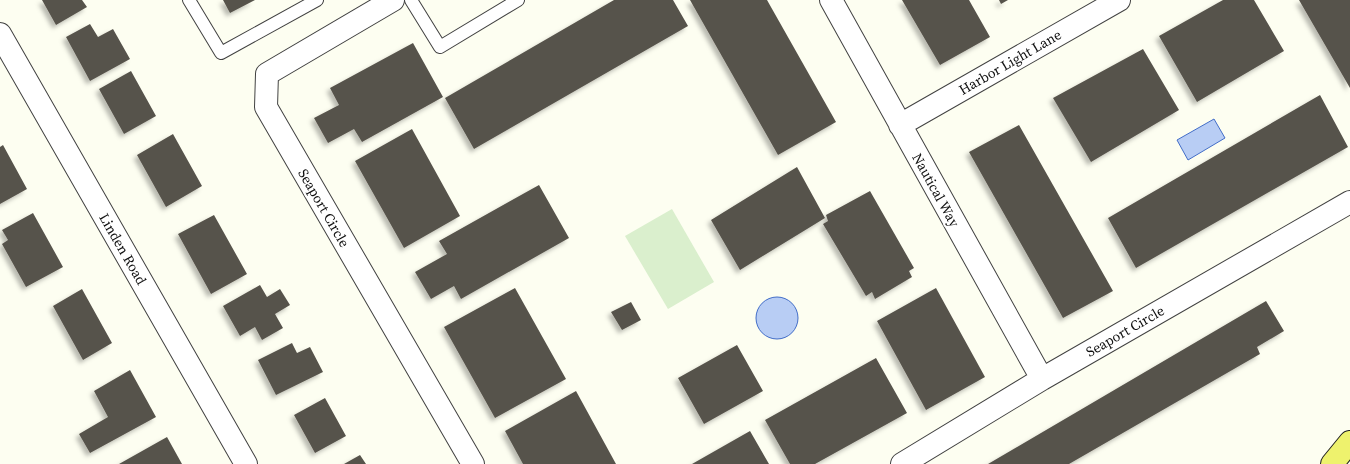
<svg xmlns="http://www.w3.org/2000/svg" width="1350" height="464" viewBox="0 0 1350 464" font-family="'Source Serif 4',serif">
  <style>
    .pitch { fill: #daefcd }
    .water { fill: #b8cdf4; stroke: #426dc8 }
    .building { fill: #57534b; filter: url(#shadow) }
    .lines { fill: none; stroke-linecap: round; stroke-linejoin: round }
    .lane-casing { stroke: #424242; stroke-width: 14 }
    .street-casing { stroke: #424242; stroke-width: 24 }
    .primary-casing { stroke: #202020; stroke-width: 24 }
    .lane { stroke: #fff; stroke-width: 12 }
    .street { stroke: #fff; stroke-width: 22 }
    .primary { stroke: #eef26d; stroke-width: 22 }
    .labels { text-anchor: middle; stroke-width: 4; stroke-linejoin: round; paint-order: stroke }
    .street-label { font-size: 14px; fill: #0f0f0f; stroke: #fff }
  </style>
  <defs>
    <filter id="shadow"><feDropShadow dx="-3.5" dy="3.5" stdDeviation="2" flood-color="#0004"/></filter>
  </defs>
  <rect width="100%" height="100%" fill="#fdfef1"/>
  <!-- pitch -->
  <path class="pitch" d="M672 209 714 282 668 309 625 236Z"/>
  <!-- water -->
  <path class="water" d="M1214 119 1225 138 1188 160 1177 140Z
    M756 318a21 21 0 1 1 42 0a21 21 0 1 1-42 0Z"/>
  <!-- building -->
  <path class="building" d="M42 0H82L87 7 56 25Z
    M223 0H255L230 13Z
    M614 0H673L688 26 474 149 445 98Z
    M690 0H767L836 122 778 155Z
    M902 0H969L990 37 940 65Z
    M999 0H1008L1001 4Z
    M1223 0H1254L1284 51 1197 102 1159 36Z
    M1299 0H1350V88Z
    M90 24 98 37 113 29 130 59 90 81 66 37Z
    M413 43 443 97 362 142 354 129 328 143 314 118 339 105 330 88Z
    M1143 49 1179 110 1091 162 1053 98Z
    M131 71 156 116 124 134 99 89Z
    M1320 95 1348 147 1136 268 1108 218Z
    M1019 125 1113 291 1063 318 969 152Z
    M412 129 460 216 404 248 355 161Z
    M173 134 202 186 166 207 137 155Z
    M3 145 27 189 0 204V147Z
    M797 167 825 218 740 270 711 220Z
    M539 185 569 238 461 299 454 286 431 299 415 272 447 254 439 241Z
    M870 191 914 268 909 271 912 277 875 299 872 292 866 296 823 224 828 221 826 215Z
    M33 213 63 267 26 287 2 244 8 240 2 230Z
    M214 215 247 274 211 294 178 234Z
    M260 285 267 297 280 289 290 305 275 314 283 328 262 340 255 327 240 336 223 306Z
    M515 288 566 379 495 418 444 327Z
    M936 288 985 377 926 410 877 321Z
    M82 289 112 343 83 360 53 306Z
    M1266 301 1284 331 1257 347 1260 354 1069 464H988Z
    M631 302 641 320 622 330 611 312Z
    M292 343 297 353 310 347 323 372 276 395 258 360Z
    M737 345 763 391 704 424 678 378Z
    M876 358 907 413 815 464H790L765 420Z
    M130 370 156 417 90 453 79 434 108 417 94 391Z
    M576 391 616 464H523L505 431Z
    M325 398 346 436 315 453 294 415Z
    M750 431 769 464H692Z
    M167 437 182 464H119Z
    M360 455 366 464H344Z"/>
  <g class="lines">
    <!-- lane casing -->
    <g class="lane-casing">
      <path id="lane" d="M189 0 221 53 317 0
        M411 0 440 47 518 0"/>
    </g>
    <!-- street casing -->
    <g class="street-casing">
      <path id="street" d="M393 0 267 74 266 107 473 464
        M831 0 1042 379
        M0 34 246 464
        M900 125 1119 0
        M902 464 1042 379 1350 202"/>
    </g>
    <!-- primary casing -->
    <g class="primary-casing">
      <path id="primary" d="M1332 464 1350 442"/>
    </g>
    <!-- lane -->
    <use href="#lane" class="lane"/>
    <!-- street -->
    <use href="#street" class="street"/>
    <!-- primary -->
    <use href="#primary" class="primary"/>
  </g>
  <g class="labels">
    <!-- street labels -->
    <g class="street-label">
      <text transform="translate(1010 62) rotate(-30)" y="5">Harbor Light Lane</text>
      <text transform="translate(936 190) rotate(61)" y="5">Nautical Way</text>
      <text transform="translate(324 208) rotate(60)" y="5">Seaport Circle</text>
      <text transform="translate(123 249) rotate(60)" y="5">Linden Road</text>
      <text transform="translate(1125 331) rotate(-30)" y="5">Seaport Circle</text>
    </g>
  </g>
</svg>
